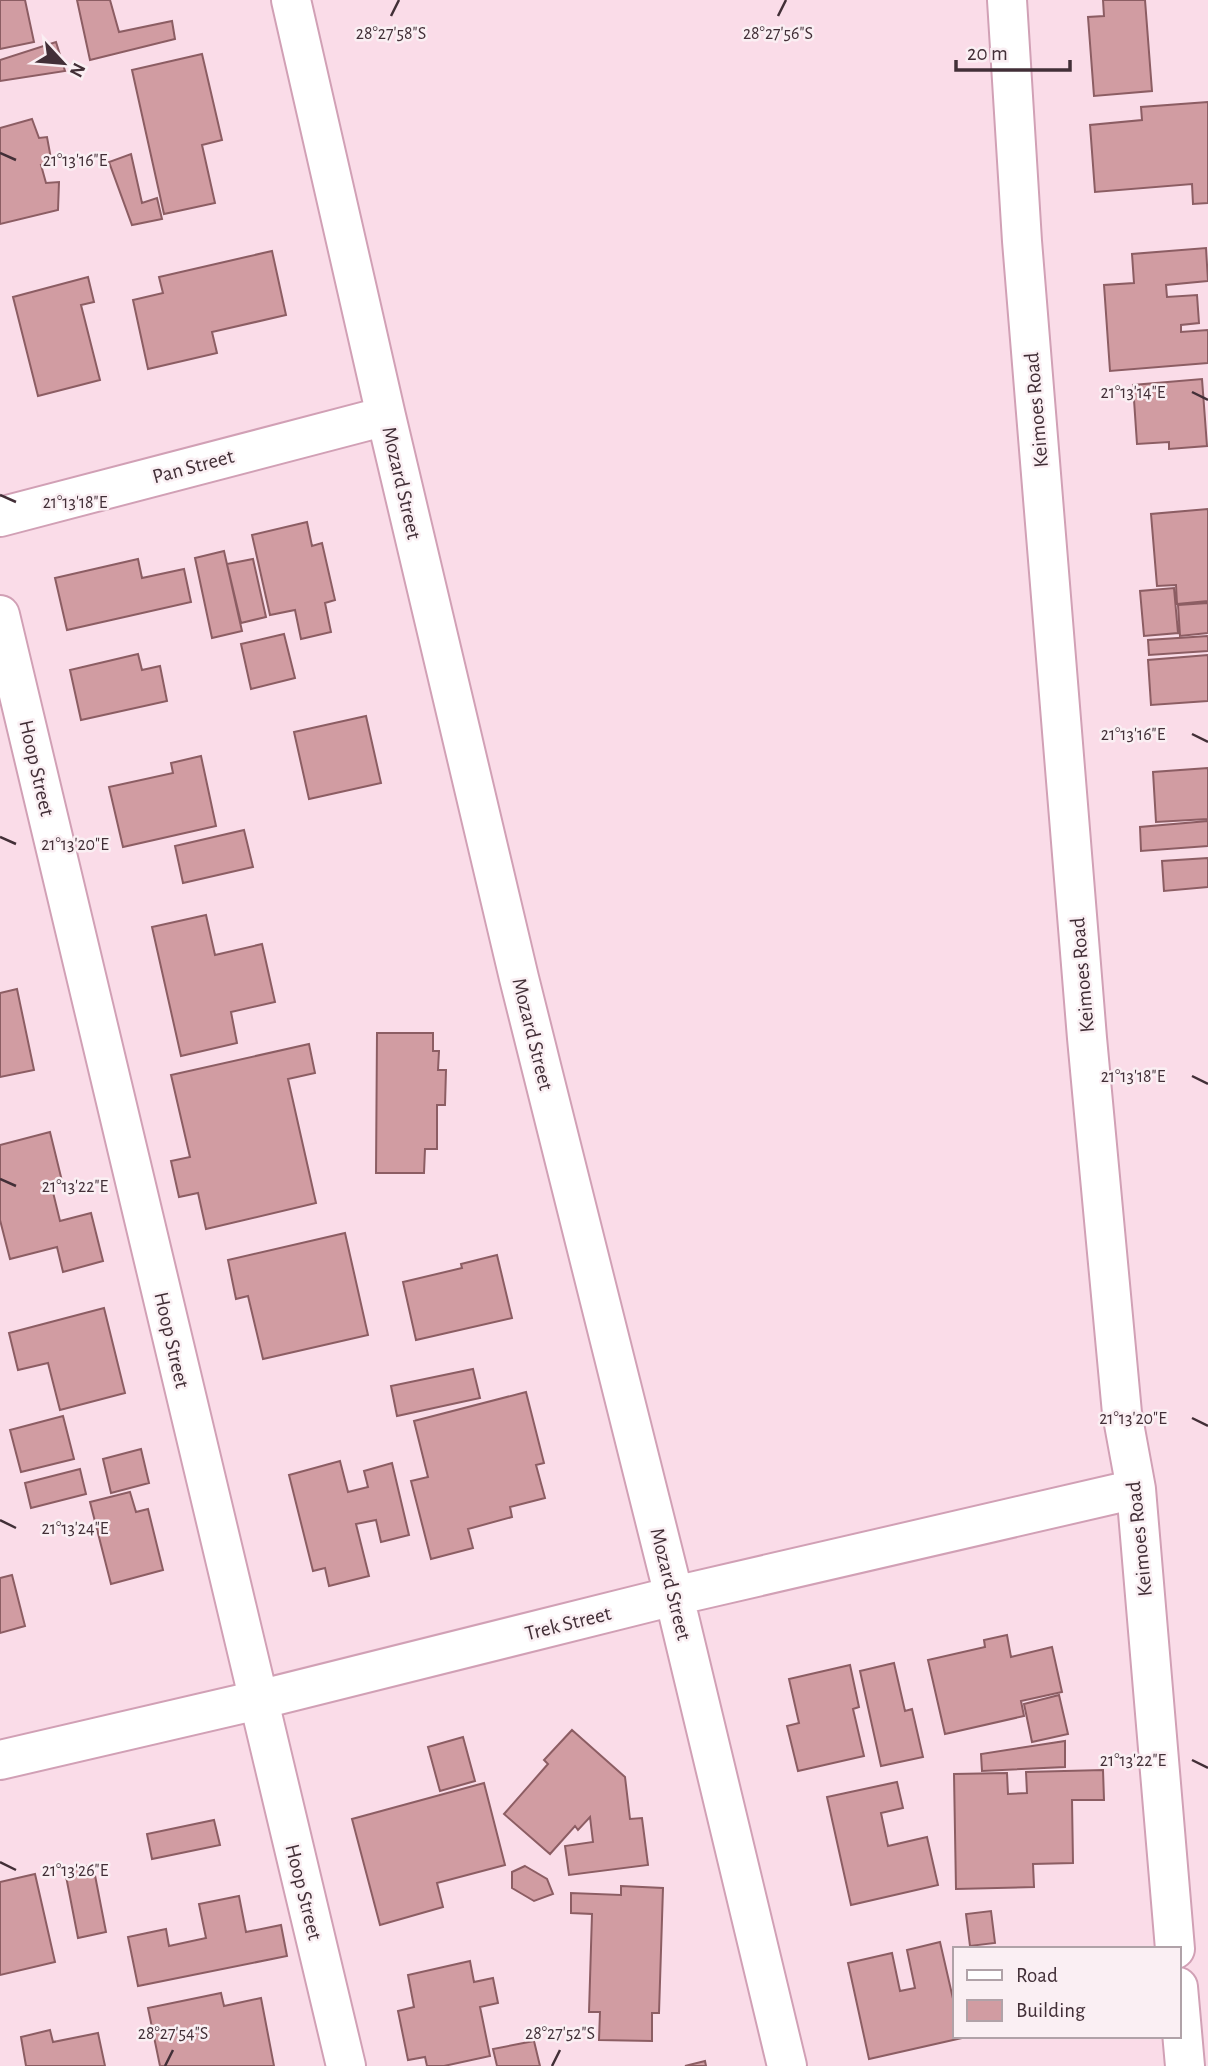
<svg xmlns="http://www.w3.org/2000/svg" width="1208" height="2066" viewBox="0 0 1208 2066" font-family="'Alegreya Sans',sans-serif">
  <style>
    .building { fill: #d19ca2; stroke: #8c5d63; stroke-width: 2 }
    .lines { fill: none; stroke-linecap: round; stroke-linejoin: round }
    .minor-casing { stroke: #d1a0b5; stroke-width: 42 }
    .minor { stroke: #fff; stroke-width: 38 }
    .ticks { fill: none; stroke: #422f37; stroke-width: 2.5 }
    .labels { text-anchor: middle; stroke-width: 5; stroke-linejoin: round; paint-order: stroke }
    .street-label { font-size: 21px; fill: #422f37; stroke: #faeff3 }
    .ticks-label { font-size: 18px; text-anchor: middle; fill: #422f37; stroke: #faeff3; stroke-width: 5; stroke-linejoin: round; paint-order: stroke }
  </style>
  <rect width="100%" height="100%" fill="#fadce8"/>
  <!-- building -->
  <path class="building" d="M0 0H25L34 42 0 49Z
    M77 0H110L119 32 172 21 175 39 90 60Z
    M1103 0H1145L1152 91 1094 96 1088 17 1104 16Z
    M56 42 65 71 0 81V60Z
    M202 54 222 140 202 145 215 203 164 214 132 70Z
    M1208 102V203L1193 204 1192 184 1095 192 1090 125 1142 120 1141 107Z
    M32 119 39 138 47 137 52 164 41 165 46 183 59 182 58 210 0 224V128Z
    M131 154 142 203 157 198 162 219 132 225 109 162Z
    M1206 248 1208 281 1166 285 1167 297 1197 295 1199 323 1181 325V332L1208 330V363L1110 371 1104 285 1134 283 1132 254Z
    M272 251 286 315 212 332 217 353 148 369 133 300 163 293 159 277Z
    M88 277 94 302 81 305 100 380 38 396 13 297Z
    M1202 379 1207 446 1169 449V442L1137 444 1133 385Z
    M1208 509V601L1177 604 1176 585 1157 586 1151 514Z
    M307 522 312 546 322 543 335 600 325 603 331 632 301 639 295 610 270 615 252 535Z
    M224 551 242 631 212 638 195 558Z
    M138 559 142 578 184 569 191 602 67 630 55 578Z
    M253 559 266 617 241 623 227 564Z
    M1174 588 1178 633 1144 636 1140 591Z
    M1208 603V633L1180 636 1178 605Z
    M284 634 295 678 251 689 241 644Z
    M1208 636V651L1149 655 1148 640Z
    M138 654 142 670 160 666 167 701 81 720 70 670Z
    M1208 655V701L1151 705 1148 660Z
    M366 716 381 783 309 799 294 732Z
    M201 756 216 826 123 847 109 787 173 773 171 763Z
    M1208 768V819L1156 822 1153 772Z
    M1208 821V846L1141 851 1140 827Z
    M244 830 253 867 183 883 175 846Z
    M1208 858V887L1164 891 1162 861Z
    M206 915 215 955 262 944 275 1002 231 1012 237 1043 181 1056 152 927Z
    M17 989 34 1070 0 1077V993Z
    M377 1033H433V1051H439L438 1070H446L445 1105H437V1149H425L424 1173H376Z
    M309 1044 315 1073 288 1079 316 1203 206 1229 198 1193 179 1197 171 1161 190 1157 171 1075Z
    M50 1132 62 1181 51 1184 60 1221 91 1213 103 1261 63 1272 57 1247 10 1259 0 1220V1145Z
    M345 1233 368 1335 263 1359 248 1296 236 1299 228 1260Z
    M497 1255 512 1318 416 1340 403 1282 462 1268 461 1264Z
    M104 1308 125 1393 60 1410 48 1363 18 1370 9 1333Z
    M473 1369 480 1398 397 1416 391 1386Z
    M526 1392 544 1463 536 1465 545 1498 510 1507 512 1517 468 1529 473 1548 431 1559 411 1481 428 1477 414 1421Z
    M63 1416 74 1459 21 1472 10 1430Z
    M141 1449 149 1483 111 1493 103 1459Z
    M340 1461 348 1492 368 1487 364 1471 392 1463 409 1535 381 1542 376 1520 356 1524 369 1576 329 1586 325 1568 313 1571 289 1475Z
    M80 1469 86 1494 31 1508 25 1483Z
    M130 1492 136 1512 148 1509 163 1570 111 1584 90 1502Z
    M12 1575 25 1626 0 1633V1578Z
    M1007 1635 1011 1657 1052 1647 1062 1692 1021 1701 1024 1716 945 1734 928 1660 985 1647 984 1640Z
    M894 1663 905 1711 912 1709 923 1757 881 1766 860 1671Z
    M850 1665 859 1707 853 1709 864 1756 798 1771 787 1726 799 1723 789 1679Z
    M1059 1695 1068 1734 1032 1742 1024 1704Z
    M572 1730 625 1777 630 1819 642 1818 648 1865 569 1875 565 1846 593 1842 590 1817 578 1830 575 1826 550 1854 504 1814 548 1764 544 1760Z
    M463 1737 475 1781 440 1791 428 1747Z
    M1065 1741V1767L982 1771 981 1754Z
    M1103 1770 1104 1800H1072L1073 1863 1033 1864 1034 1887 956 1889 954 1774 1007 1773 1008 1794 1027 1793 1026 1772Z
    M897 1782 903 1808 881 1813 888 1846 927 1837 938 1885 851 1905 827 1797Z
    M484 1783 505 1865 437 1883 443 1907 380 1925 352 1819Z
    M214 1820 220 1845 152 1859 147 1834Z
    M93 1865 106 1932 78 1938 65 1871Z
    M525 1866 547 1879 553 1894 534 1901 512 1888V1872Z
    M35 1874 55 1962 0 1975V1882Z
    M621 1886 663 1888 659 2013H652V2041L599 2040 600 2012H589L592 1914 571 1913V1893L621 1895Z
    M239 1896 246 1932 281 1925 287 1956 138 1986 128 1937 166 1929 169 1946 206 1938 199 1904Z
    M991 1911 995 1943 970 1946 966 1914Z
    M940 1942 954 2003V2036L962 2038 869 2059 848 1963 892 1953 900 1991 915 1988 907 1950Z
    M470 1961 474 1982 493 1978 498 2003 480 2007 490 2056 444 2066H427L425 2057 408 2060 398 2011 414 2007 408 1975Z
    M221 1993 224 2006 261 1998 274 2066H160L148 2008Z
    M50 2030 53 2042 98 2033 105 2066H26L21 2037Z
    M534 2041 540 2066H497L493 2049Z
    M705 2061 706 2066H685Z"/>
  <g class="lines">
    <!-- minor casing -->
    <g class="minor-casing">
      <path id="minor" d="M291 0 386 416 519 978 674 1596 787 2066
        M1007 0 1022 241 1087 1038 1122 1413 1136 1489 1175 1949
        M0 517 386 416
        M0 615 346 2066
        M0 1760 258 1700 674 1596 1136 1489
        M1178 1987 1185 2066"/>
    </g>
    <!-- minor -->
    <use href="#minor" class="minor"/>
  </g>
  <!-- ticks -->
  <path class="ticks" d="M391 16 399 0M778 16 786 0M0 153 16 160M1192 392 1208 400M0 495 16 502M1192 734 1208 742M0 837 16 844M1192 1076 1208 1084M0 1179 16 1186M1192 1418 1208 1426M0 1520 16 1528M1192 1760 1208 1768M0 1862 16 1870M165 2066 173 2050M552 2066 560 2050"/>
  <g class="labels">
    <!-- street labels -->
    <g class="street-label">
      <text transform="translate(1036 410) rotate(-95)" y="7">Keimoes Road</text>
      <text transform="translate(193 466) rotate(-15)" y="7">Pan Street</text>
      <text transform="translate(402 483) rotate(77)" y="7">Mozard Street</text>
      <text transform="translate(37 768) rotate(77)" y="7">Hoop Street</text>
      <text transform="translate(1082 975) rotate(-95)" y="7">Keimoes Road</text>
      <text transform="translate(533 1034) rotate(76)" y="7">Mozard Street</text>
      <text transform="translate(172 1340) rotate(77)" y="7">Hoop Street</text>
      <text transform="translate(1139 1539) rotate(-96)" y="7">Keimoes Road</text>
      <text transform="translate(671 1584) rotate(76)" y="7">Mozard Street</text>
      <text transform="translate(568 1623) rotate(-14)" y="7">Trek Street</text>
      <text transform="translate(304 1892) rotate(76)" y="7">Hoop Street</text>
    </g>
  </g>
  <g class="ticks-label">
    <text x="391" y="39">28°27'58"S</text>
    <text x="778" y="39">28°27'56"S</text>
    <text x="75" y="166">21°13'16"E</text>
    <text x="1133" y="398">21°13'14"E</text>
    <text x="75" y="508">21°13'18"E</text>
    <text x="1133" y="740">21°13'16"E</text>
    <text x="75" y="850">21°13'20"E</text>
    <text x="1133" y="1082">21°13'18"E</text>
    <text x="75" y="1192">21°13'22"E</text>
    <text x="1133" y="1424">21°13'20"E</text>
    <text x="75" y="1534">21°13'24"E</text>
    <text x="1133" y="1766">21°13'22"E</text>
    <text x="75" y="1876">21°13'26"E</text>
    <text x="173" y="2039">28°27'54"S</text>
    <text x="560" y="2039">28°27'52"S</text>
  </g>
  <!-- legend -->
  <rect x="953" y="1947" width="228" height="91" fill="#faeff3" stroke="#b0a2a8" stroke-width="2"/>
  <rect x="967" y="1970" width="35" height="10" fill="#ffffff" stroke="#b0a2a8" stroke-width="2"/>
  <text x="1016" y="1982" font-size="21" fill="#422f37">Road</text>
  <rect x="967" y="2000" width="35" height="21" fill="#d19ca2" stroke="#b0a2a8" stroke-width="2"/>
  <text x="1016" y="2017" font-size="21" fill="#422f37">Building</text>
  <!-- north arrow -->
  <g transform="translate(63 63) rotate(116)" stroke="#faeff3" stroke-width="5" paint-order="stroke">
  <path d="M0-5L12 26L0 18L-12 26Z" fill="#422f37"/>
  <text y="-10" font-size="19" font-weight="bold" text-anchor="middle" fill="#422f37">N</text>
  </g>
  <!-- scale -->
  <path d="M956 60v10h114v-10" fill="none" stroke="#422f37" stroke-width="3.5"/>
  <text x="967" y="60" font-size="21" fill="#422f37" stroke="#faeff3" stroke-width="5" paint-order="stroke">20 m</text>
</svg>
